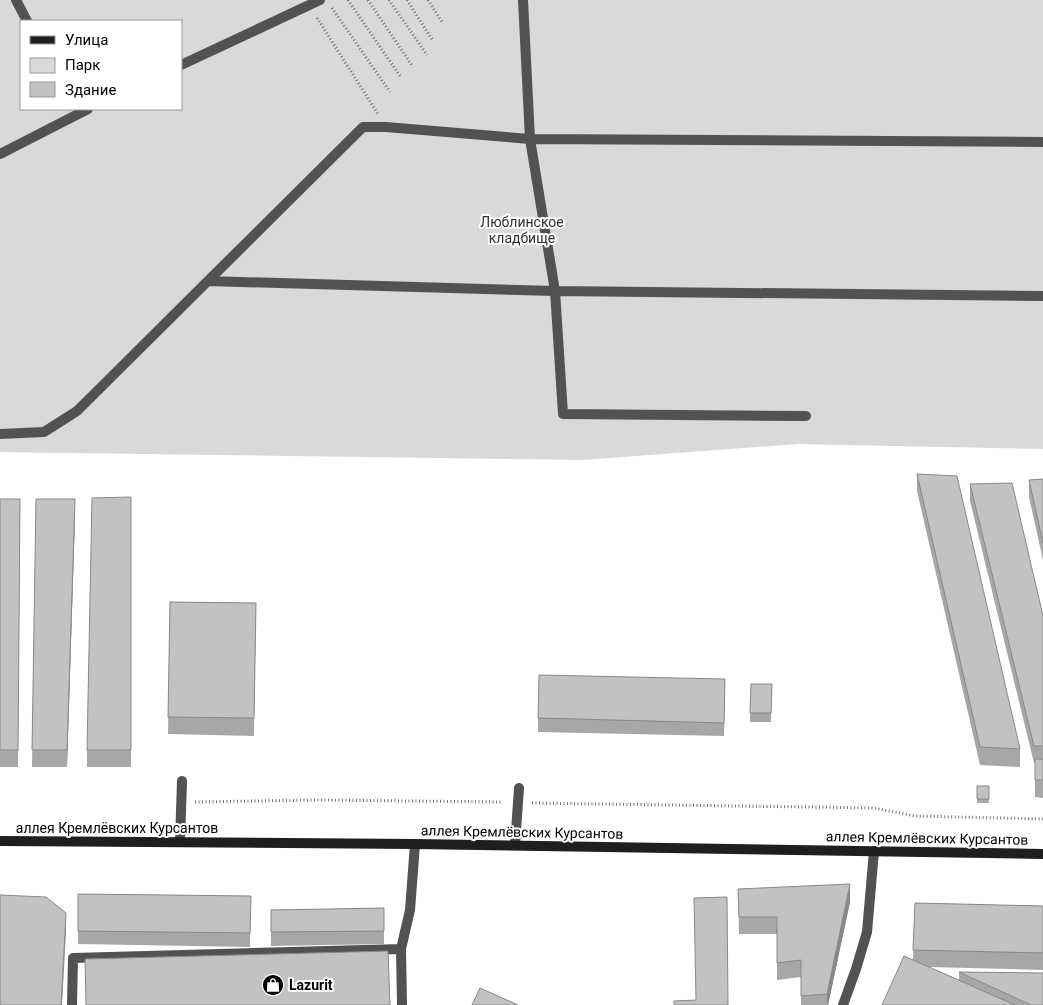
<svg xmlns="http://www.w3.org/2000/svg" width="1043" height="1005" viewBox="0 0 1043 1005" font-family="Roboto,sans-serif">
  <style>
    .green { fill: #d9d9d9; fill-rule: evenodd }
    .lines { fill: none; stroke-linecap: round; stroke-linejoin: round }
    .path { stroke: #747474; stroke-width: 3; stroke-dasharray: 1 2.5; stroke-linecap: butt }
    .service { stroke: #525252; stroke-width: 10 }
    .secondary { stroke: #1f1f1f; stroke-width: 10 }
    .wall { fill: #a7a7a7 }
    .shaded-wall { fill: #888 }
    .building { fill: #c2c2c2; stroke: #888 }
    .labels { text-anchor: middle; stroke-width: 4; stroke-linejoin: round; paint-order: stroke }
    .park-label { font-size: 14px; fill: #303030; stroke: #fff }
    .street-label { font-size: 14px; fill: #000; stroke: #fff }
    .poi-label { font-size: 14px; font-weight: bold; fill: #000; stroke: #fff; text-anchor: start }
  </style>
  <rect width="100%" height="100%" fill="#fff"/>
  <!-- green -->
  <path class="green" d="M0 0H1043V449L798 444 582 460 0 452ZM21 21H181V109H21Z"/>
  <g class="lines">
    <!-- path -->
    <path class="path" d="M348 0 400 76
      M368 0 413 67
      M389 0 427 55
      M407 0 433 41
      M428 0 442 22
      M332 8 390 92
      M317 18 378 114
      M195 802 318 800 503 802
      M532 803 874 808 915 816 1043 819"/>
    <!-- service -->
    <path class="service" d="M16 0 27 21
      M523 0 530 139 555 291 563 414 806 416
      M181 65 320 0
      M0 154 88 109
      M208 281 555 291 1043 296
      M0 434 44 432 77 411 363 127H386L530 139 1043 142
      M180 842 182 781
      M515 845 519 788
      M401 949 402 1005
      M72 1005 73 958 401 949 410 910 415 844
      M843 1005 856 969 867 932 874 851"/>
    <!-- secondary -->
    <path class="secondary" d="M0 841 415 844 1043 854"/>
  </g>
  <!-- wall -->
  <path class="wall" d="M917 474 1020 749V767L980 765 917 491Z
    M1043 479V560L1029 497V480Z
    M970 484 1043 616V798L1035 797V763H1034L970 501Z
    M131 497V767H87V750Z
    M0 499H20L18 767H0Z
    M36 499 75 516 67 767H32Z
    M170 602 256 603 254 736 168 734Z
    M751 684H772L771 722H750Z
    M725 692 724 736 538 732V718Z
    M977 786H989V803H977Z
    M738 889 850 902 828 1005H801V977L777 980V934H739Z
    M78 894 251 896 250 947 78 944Z
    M915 903 1043 906V970L929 967 959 980V972L1043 1005H882L913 960Z
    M384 908V944L271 946V910Z"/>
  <!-- shaded-wall -->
  <path class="shaded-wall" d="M75 499V516L67 767V750Z
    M850 884V902L828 1005H827V994Z
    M66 913V931L62 1005H61Z"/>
  <!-- building -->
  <path class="building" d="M917 474 957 476 1020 749 980 747Z
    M1043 479V543L1029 480Z
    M1012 483 1043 616V746H1034L970 484Z
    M131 497V750H87L92 498Z
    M0 499H20L18 750H0Z
    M36 499H75L67 750H32Z
    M170 602 256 603 254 718 168 717Z
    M539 675 725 679 724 723 538 718Z
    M751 684H772L771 713H750Z
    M1035 759H1043V780H1035Z
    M977 786H989V799H977Z
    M850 884 827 994 801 996V960L777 963V917H739L738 889Z
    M78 894 251 896 250 933 78 931Z
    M0 895 46 897 66 913 61 1005H0Z
    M727 897 728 1005H674V1001L696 1000 694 898Z
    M915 903 1043 906V953L913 950Z
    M384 908V931L271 932V910Z
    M388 951 390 1005H86L85 959Z
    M904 956 1015 1005H882Z
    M959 972 1043 973V1005H1031Z
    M480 988 518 1005H472Z"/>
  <!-- icons -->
  <defs>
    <g id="shop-disc" transform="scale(1.125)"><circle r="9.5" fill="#000" stroke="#fff"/><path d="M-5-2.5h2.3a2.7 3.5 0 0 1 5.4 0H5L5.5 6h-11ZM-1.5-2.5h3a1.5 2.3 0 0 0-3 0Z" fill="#fff"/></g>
  </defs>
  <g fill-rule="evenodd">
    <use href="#shop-disc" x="273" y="985"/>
  </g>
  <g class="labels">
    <!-- park labels -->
    <g class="park-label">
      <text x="522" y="227">Люблинское<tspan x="522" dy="16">кладбище</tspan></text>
    </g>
    <!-- street labels -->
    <g class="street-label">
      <text x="117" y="833">аллея Кремлёвских Курсантов</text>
      <text transform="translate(522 832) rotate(1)" y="5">аллея Кремлёвских Курсантов</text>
      <text transform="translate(927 838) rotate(1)" y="5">аллея Кремлёвских Курсантов</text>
    </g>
    <!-- poi labels -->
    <g class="poi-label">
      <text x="289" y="990">Lazurit</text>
    </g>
  </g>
  <!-- legend -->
  <rect x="20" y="20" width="162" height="90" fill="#ffffff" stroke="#999999"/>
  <rect x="30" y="36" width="25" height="8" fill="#1f1f1f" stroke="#999999"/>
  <text x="65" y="45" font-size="15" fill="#000000">Улица</text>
  <rect x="30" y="58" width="25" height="15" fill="#d9d9d9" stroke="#999999"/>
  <text x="65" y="70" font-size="15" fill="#000000">Парк</text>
  <rect x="30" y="82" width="25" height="15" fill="#c2c2c2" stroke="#999999"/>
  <text x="65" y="95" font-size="15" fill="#000000">Здание</text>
</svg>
